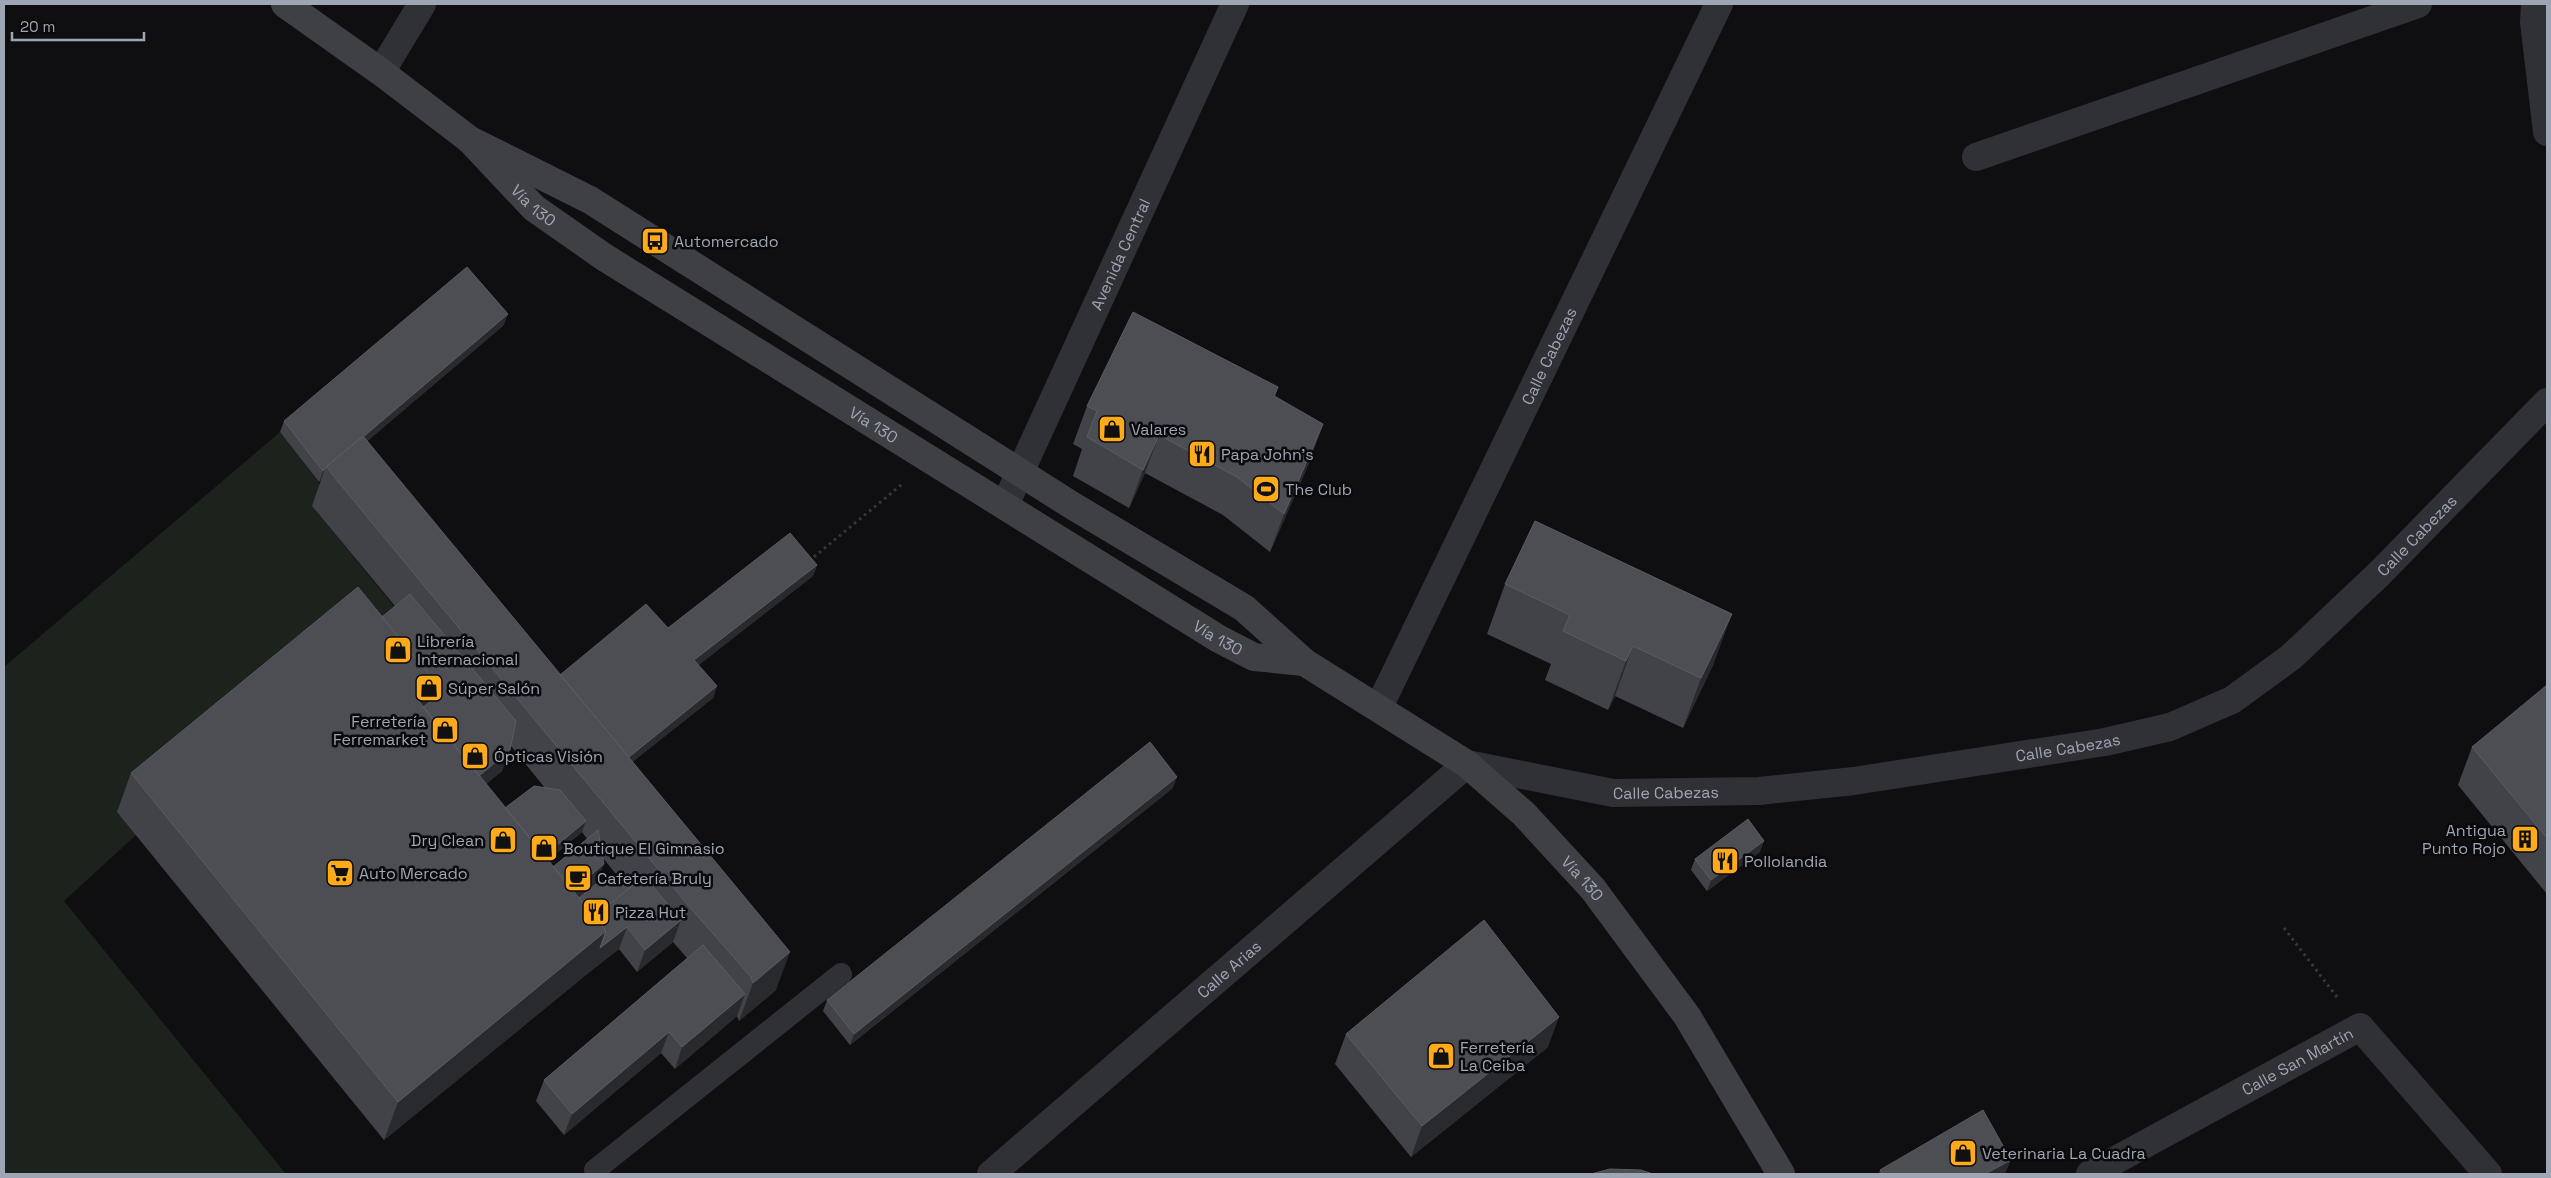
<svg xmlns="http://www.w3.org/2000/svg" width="2551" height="1178" viewBox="0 0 2551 1178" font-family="'Space Grotesk',sans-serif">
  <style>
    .green { fill: #1b231c }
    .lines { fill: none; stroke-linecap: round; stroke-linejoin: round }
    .path { stroke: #36383d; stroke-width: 3; stroke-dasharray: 2.5 4; stroke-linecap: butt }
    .service { stroke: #303136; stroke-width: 22 }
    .minor { stroke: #303136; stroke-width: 28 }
    .secondary { stroke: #3e4046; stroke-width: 28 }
    .wall { fill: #424349; fill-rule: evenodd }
    .shaded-wall { fill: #292a2e }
    .building { fill: #4c4e54; stroke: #595c63 }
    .labels { text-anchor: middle; stroke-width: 5; stroke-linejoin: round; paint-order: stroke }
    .street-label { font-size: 16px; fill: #9fa6b3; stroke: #0a0a0c }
    .poi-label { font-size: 16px; fill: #9fa6b3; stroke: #0a0a0c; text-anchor: start }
  </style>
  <rect width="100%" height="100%" fill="#0f0f11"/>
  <!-- green -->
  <path class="green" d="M280 432 327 493 312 506 402 616 136 835 64 901 286 1174H4V667Z"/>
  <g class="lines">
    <!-- path -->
    <path class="path" d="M809 561 901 485
      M2284 928 2337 997"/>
    <!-- service -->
    <path class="service" d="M595 1170 841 974"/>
    <!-- minor -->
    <g class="minor">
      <path d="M2535 4 2534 22 2547 132"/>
      <path d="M381 72 422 4"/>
      <path d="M1976 157 2418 4"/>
      <path id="s1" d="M1005 505 1235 4"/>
      <path id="s2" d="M1379 707 1719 4"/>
      <path id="s3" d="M991 1174 1467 764 1613 793 1759 791 1854 781 2105 742 2170 727 2232 700 2291 657 2380 573 2547 402"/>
      <path id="s4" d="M2090 1174 2360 1027 2488 1174"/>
    </g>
    <!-- secondary -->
    <g class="secondary">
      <path id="s5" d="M285 4 381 72 470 140 534 208 604 257 1219 639 1254 657 1304 662"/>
      <path id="s6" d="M470 140 590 200 1073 506 1244 608 1304 662 1467 764 1524 814 1593 889 1687 1016 1781 1174"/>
    </g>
  </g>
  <!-- wall -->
  <path class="wall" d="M504 325 367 441 560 675 817 565 813 576 698 665 717 686 713 698 632 762 776 990 739 1021 737 1016 675 1069 661 1053 564 1135 536 1101 544 1080 687 958 673 942 637 972 619 949 592 970 384 1140 117 812 131 773 382 617 395 606 312 506 321 480 319 482 280 432 284 421ZM511 746 545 788 505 808 486 784 502 771ZM582 832 587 839 553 867 548 860ZM602 857 626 886 596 884Z
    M1278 387 1275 396 1323 424 1309 463 1270 552 1223 515 1145 473 1129 508 1073 476 1082 449 1073 444 1087 406Z
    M1505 584 1714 663 1683 728 1615 696 1608 710 1545 680 1551 664 1487 634Z
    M2547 685V894L2458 785 2472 747Z
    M1173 788 850 1045 823 1011 827 1000Z
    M1760 852 1707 891 1691 870 1695 859Z
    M1346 1034 1548 1047 1411 1157 1335 1064Z
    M1880 1170 2005 1174H1879Z"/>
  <!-- shaded-wall -->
  <path class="shaded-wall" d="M508 314 504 325 330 473 326 468Z
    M1323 424 1309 463 1270 552 1284 514Z
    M1159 435 1145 473 1129 508 1143 470Z
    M325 469 321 480 319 482 323 471Z
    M817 565 813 576 690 672 694 660Z
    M1732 614 1714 663 1683 728 1701 678Z
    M1633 646 1615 696 1608 710 1626 661Z
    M437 684 423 722 418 700Z
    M717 686 713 698 605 784 609 773Z
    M510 750 502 771 459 807 467 785Z
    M1177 777 1173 788 850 1045 854 1034Z
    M586 821 582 832 521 883 525 872Z
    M1764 841 1760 852 1707 891 1711 880Z
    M604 864 592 895 563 919 567 895Z
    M681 920 673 942 637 972 645 950Z
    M627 927 619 949 592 970 600 948Z
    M606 931 592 970 384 1140 398 1102Z
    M790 952 776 990 739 1021 753 983Z
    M745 994 737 1016 675 1069 682 1047Z
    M1559 1017 1548 1047 1411 1157 1422 1126Z
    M669 1032 661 1053 564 1135 572 1114Z
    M2011 1160 2005 1174H1985Z"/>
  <!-- building -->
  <path class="building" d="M467 267 508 314 363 437V436L326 467 323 471 284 421Z
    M1133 312 1278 387 1274 396 1323 424 1284 514 1237 477 1159 435 1143 470 1087 437 1097 411 1087 406Z
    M363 436 790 952 753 983 751 977 687 904 326 467Z
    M1535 521 1732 614 1701 678 1633 646 1626 661 1563 631 1570 615 1505 584Z
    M790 533 817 565 694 660 717 686 629 757 560 675 646 604 668 628Z
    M358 587 437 684 418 700 606 931 398 1102 131 773Z
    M410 594 516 721 510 750 479 776 423 707 431 701 437 684 382 617Z
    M2547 685V838L2472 747Z
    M1150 742 1177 777 854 1034 827 1000Z
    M534 786 560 790 586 821 544 856 505 808Z
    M1748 819 1764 841 1711 880 1695 859Z
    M598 830 604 864 572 890 553 867Z
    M644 876 681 920 645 950 627 927 600 948 606 931 594 917Z
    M596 884 632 886 594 917 579 898Z
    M1484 920 1559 1017 1422 1126 1346 1034Z
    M703 945 745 994 682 1047 669 1032 572 1114 544 1080Z
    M1983 1110 2011 1160 1985 1174H1883L1880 1170Z
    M1610 1169 1641 1170 1653 1174H1591Z"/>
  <!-- icons -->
  <defs>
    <g id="bus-square" transform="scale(1.4375)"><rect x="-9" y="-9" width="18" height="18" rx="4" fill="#ffab19" stroke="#0a0a0c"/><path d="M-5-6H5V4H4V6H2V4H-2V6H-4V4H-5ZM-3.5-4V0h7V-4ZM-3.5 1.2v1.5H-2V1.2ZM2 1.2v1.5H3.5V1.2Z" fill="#111"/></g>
    <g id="shop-square" transform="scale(1.4375)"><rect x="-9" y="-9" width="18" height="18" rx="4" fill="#ffab19" stroke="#0a0a0c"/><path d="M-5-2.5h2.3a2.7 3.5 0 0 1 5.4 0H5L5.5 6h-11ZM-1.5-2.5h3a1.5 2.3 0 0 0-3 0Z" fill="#111"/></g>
    <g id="restaurant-square" transform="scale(1.4375)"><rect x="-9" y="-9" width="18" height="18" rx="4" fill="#ffab19" stroke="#0a0a0c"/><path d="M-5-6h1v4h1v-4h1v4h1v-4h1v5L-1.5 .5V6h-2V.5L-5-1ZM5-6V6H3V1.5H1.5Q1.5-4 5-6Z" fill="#111"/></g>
    <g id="stadium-square" transform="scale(1.4375)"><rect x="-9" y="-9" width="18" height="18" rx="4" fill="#ffab19" stroke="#0a0a0c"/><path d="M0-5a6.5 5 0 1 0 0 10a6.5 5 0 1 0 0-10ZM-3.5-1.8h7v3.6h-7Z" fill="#111"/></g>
    <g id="building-square" transform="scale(1.4375)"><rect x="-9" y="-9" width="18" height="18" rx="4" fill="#ffab19" stroke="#0a0a0c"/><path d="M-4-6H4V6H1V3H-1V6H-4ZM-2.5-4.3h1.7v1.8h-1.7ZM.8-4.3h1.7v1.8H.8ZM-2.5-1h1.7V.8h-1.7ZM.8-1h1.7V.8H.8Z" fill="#111"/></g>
    <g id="supermarket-square" transform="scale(1.4375)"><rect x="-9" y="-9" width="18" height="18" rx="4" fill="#ffab19" stroke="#0a0a0c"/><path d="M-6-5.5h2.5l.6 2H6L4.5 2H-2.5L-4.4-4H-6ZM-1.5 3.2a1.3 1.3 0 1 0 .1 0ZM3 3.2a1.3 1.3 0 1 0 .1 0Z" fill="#111"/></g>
    <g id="cafe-square" transform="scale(1.4375)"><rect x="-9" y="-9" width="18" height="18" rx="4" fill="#ffab19" stroke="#0a0a0c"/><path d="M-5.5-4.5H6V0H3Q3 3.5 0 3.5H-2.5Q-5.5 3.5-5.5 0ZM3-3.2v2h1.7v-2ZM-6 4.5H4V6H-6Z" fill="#111"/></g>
  </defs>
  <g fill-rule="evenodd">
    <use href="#bus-square" x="655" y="241"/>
    <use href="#shop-square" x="1112" y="429"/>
    <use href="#restaurant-square" x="1202" y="454"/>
    <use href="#stadium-square" x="1266" y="489"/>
    <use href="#shop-square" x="398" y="650"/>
    <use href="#shop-square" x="429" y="688"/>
    <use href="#shop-square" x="445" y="730"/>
    <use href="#shop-square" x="475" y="756"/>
    <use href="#building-square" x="2525" y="839"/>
    <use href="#shop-square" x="503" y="840"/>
    <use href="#shop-square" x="544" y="848"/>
    <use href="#restaurant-square" x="1725" y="861"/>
    <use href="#supermarket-square" x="340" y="873"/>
    <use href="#cafe-square" x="578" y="878"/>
    <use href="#restaurant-square" x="596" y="912"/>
    <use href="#shop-square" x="1441" y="1056"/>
    <use href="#shop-square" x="1963" y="1153"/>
  </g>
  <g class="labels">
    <!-- street labels -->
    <g class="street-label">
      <text dy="6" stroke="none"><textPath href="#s5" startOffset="321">Vía 130</textPath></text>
      <text dy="6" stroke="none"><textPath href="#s1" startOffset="276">Avenida Central</textPath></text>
      <text dy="6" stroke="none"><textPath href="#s2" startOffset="390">Calle Cabezas</textPath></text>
      <text dy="6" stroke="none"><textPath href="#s5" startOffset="726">Vía 130</textPath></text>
      <text dy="6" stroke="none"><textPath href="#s3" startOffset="1655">Calle Cabezas</textPath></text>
      <text dy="6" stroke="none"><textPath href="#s5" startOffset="1131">Vía 130</textPath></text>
      <text dy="6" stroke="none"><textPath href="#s3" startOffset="1235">Calle Cabezas</textPath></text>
      <text dy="6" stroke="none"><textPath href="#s3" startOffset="830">Calle Cabezas</textPath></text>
      <text dy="6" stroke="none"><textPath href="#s6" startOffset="1341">Vía 130</textPath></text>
      <text dy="6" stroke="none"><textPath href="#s3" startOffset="314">Calle Arias</textPath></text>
      <text dy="6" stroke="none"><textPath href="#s4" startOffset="236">Calle San Martín</textPath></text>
    </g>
    <!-- poi labels -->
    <g class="poi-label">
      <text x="674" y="247">Automercado</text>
      <text x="1131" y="435">Valares</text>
      <text x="1221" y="460">Papa John's</text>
      <text x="1285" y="495">The Club</text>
      <text x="417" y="647">Librería<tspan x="417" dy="18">Internacional</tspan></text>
      <text x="448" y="694">Súper Salón</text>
      <text x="426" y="727" text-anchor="end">Ferretería<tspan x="426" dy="18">Ferremarket</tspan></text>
      <text x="494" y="762">Ópticas Visión</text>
      <text x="2506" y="836" text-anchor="end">Antigua<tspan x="2506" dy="18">Punto Rojo</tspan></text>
      <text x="484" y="846" text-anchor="end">Dry Clean</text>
      <text x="563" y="854">Boutique El Gimnasio</text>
      <text x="1744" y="867">Pollolandia</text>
      <text x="359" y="879">Auto Mercado</text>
      <text x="597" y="884">Cafetería Bruly</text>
      <text x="615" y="918">Pizza Hut</text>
      <text x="1460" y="1053">Ferretería<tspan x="1460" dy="18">La Ceiba</tspan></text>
      <text x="1982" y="1159">Veterinaria La Cuadra</text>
    </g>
  </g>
  <!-- border -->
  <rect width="2551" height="1178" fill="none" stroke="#9fa6b3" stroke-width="10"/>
  <!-- scale -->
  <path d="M12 32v8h132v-8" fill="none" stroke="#9fa6b3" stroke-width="2.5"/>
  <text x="20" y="32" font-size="15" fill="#9fa6b3" stroke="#0a0a0c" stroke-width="4" paint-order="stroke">20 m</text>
</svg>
